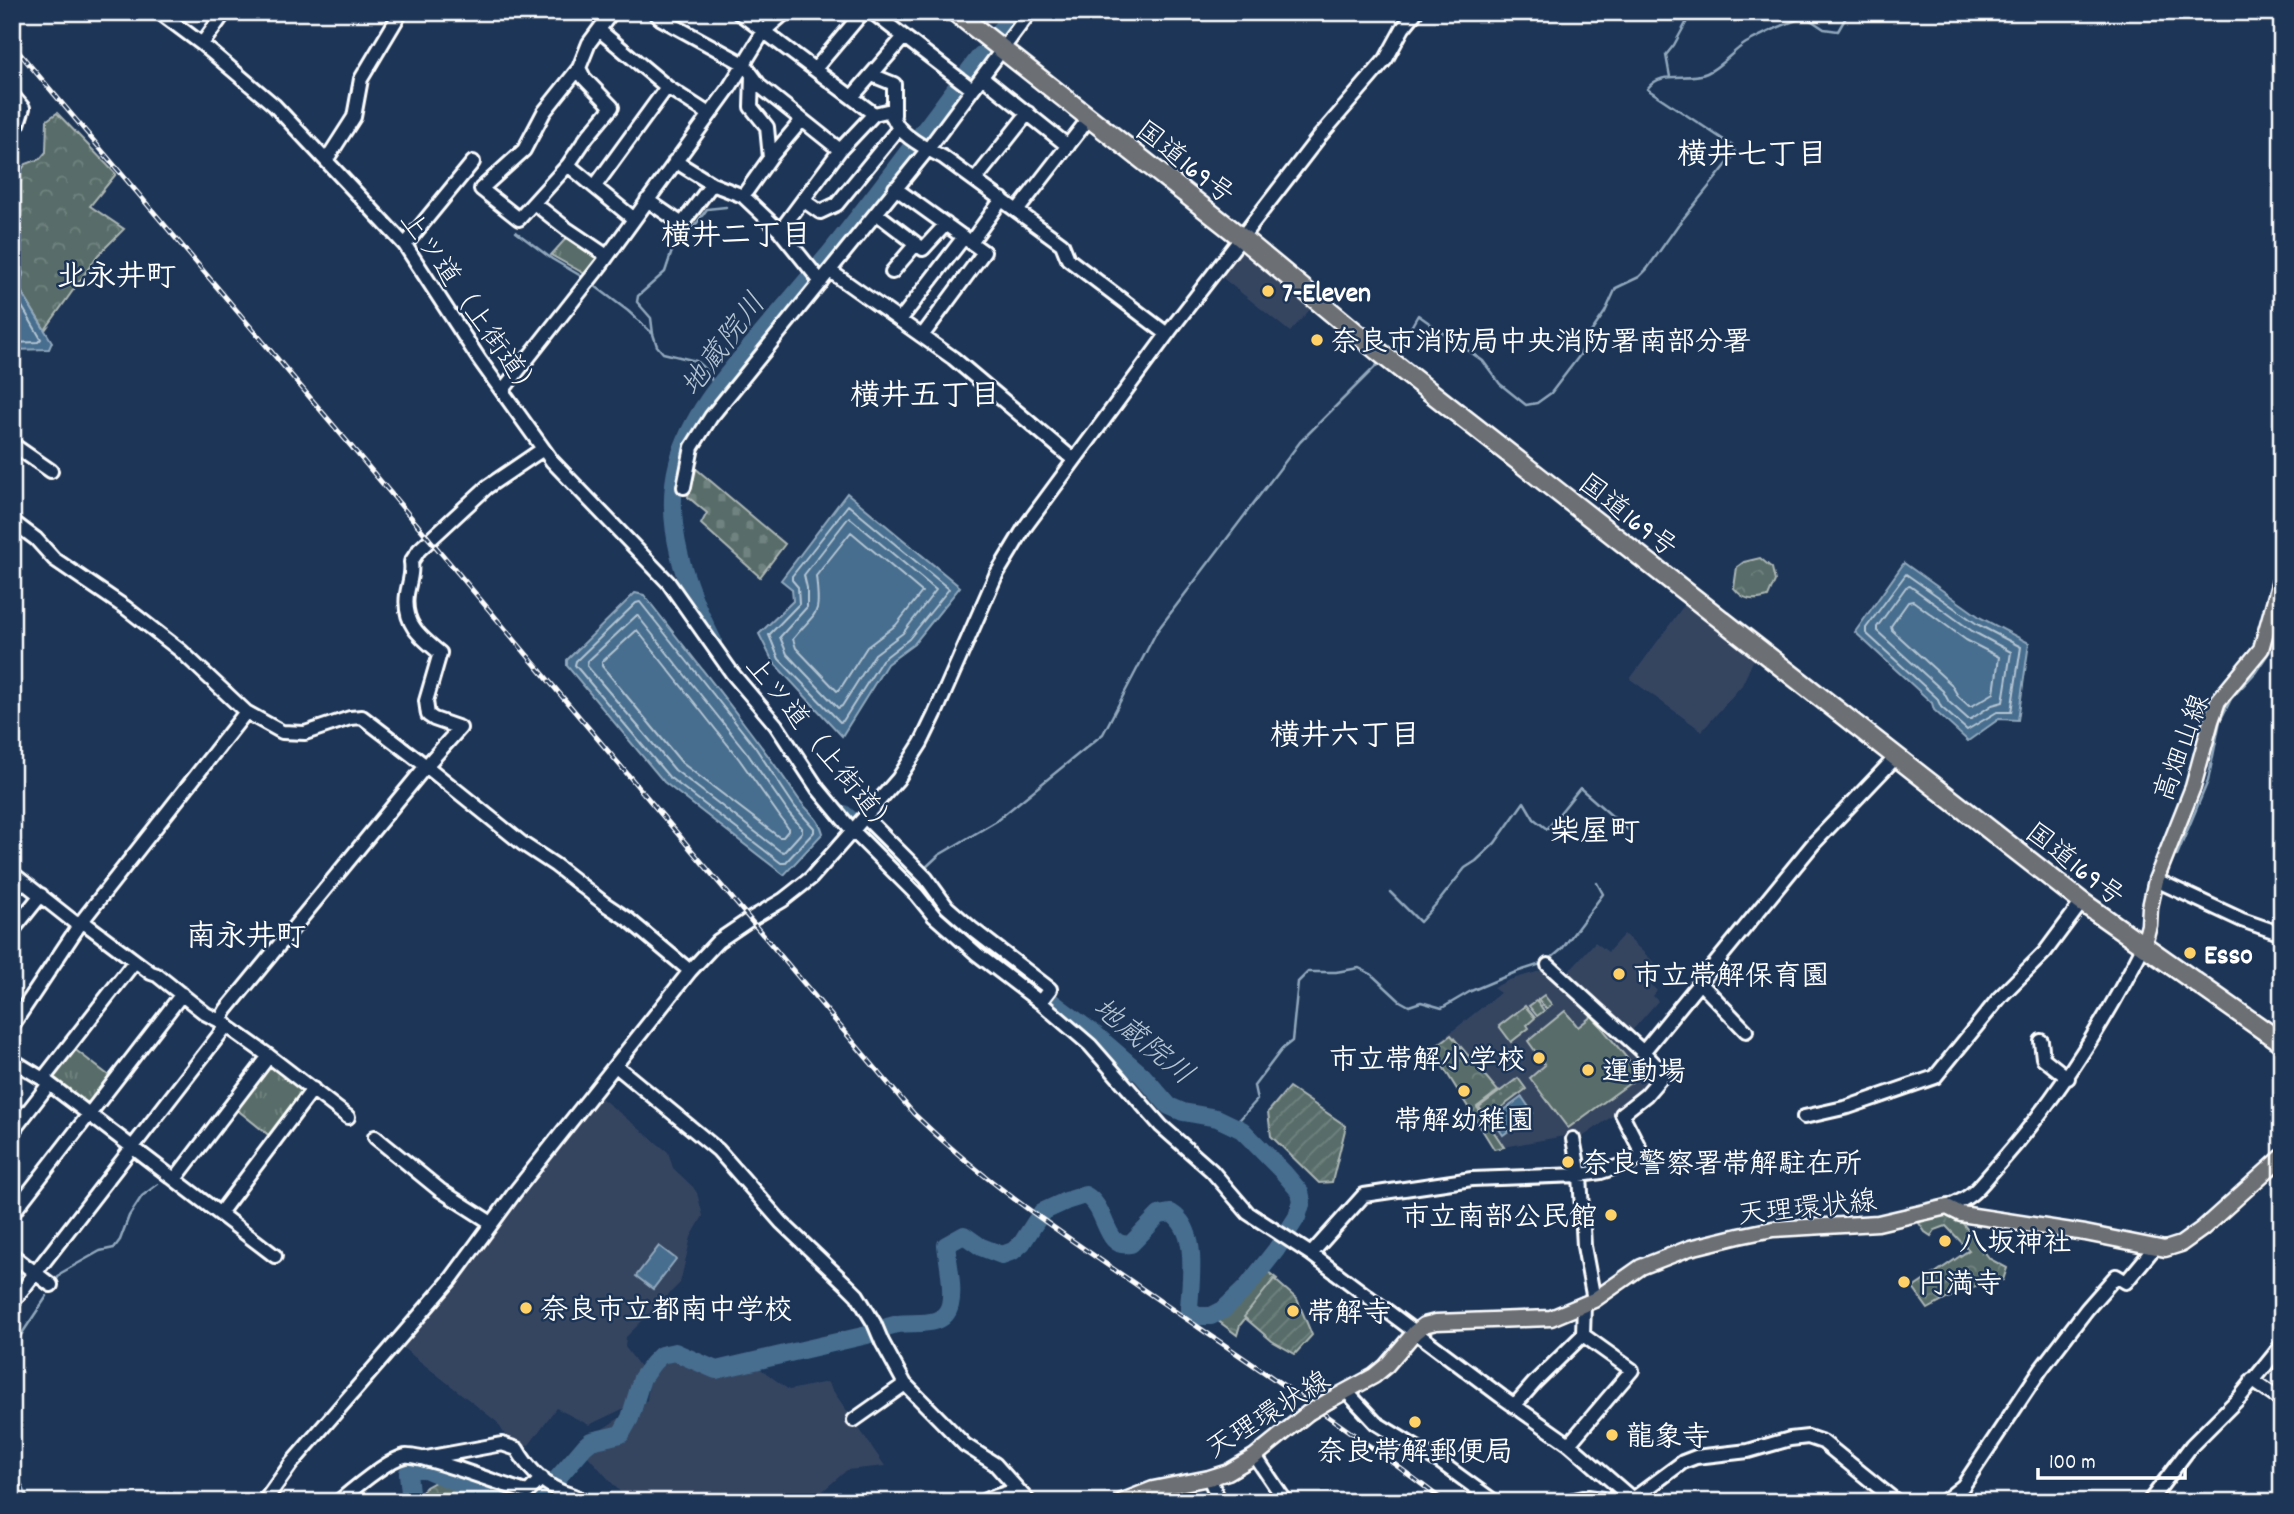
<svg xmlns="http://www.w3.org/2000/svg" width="2294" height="1514" viewBox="0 0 2294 1514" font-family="Dekko,'Klee One',sans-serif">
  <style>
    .built { fill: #344560 }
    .grass { fill: url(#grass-dots); stroke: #acb6b4; stroke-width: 2 }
    .forest { fill: url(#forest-crowns); stroke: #acb6b4; stroke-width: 2 }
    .cemetery { fill: url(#cemetery-stones); stroke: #acb6b4; stroke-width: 2 }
    .park { fill: url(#park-tufts); stroke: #acb6b4; stroke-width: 2 }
    .garden { fill: url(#garden-furrows); stroke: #acb6b4; stroke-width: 2 }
    .pitch { fill: #586d69; stroke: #acb6b4; stroke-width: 2 }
    .water { fill: #476e8f; stroke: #91a8bc; stroke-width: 2 }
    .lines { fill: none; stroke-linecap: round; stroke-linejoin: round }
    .shore { stroke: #b5c5d2; stroke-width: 2 }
    .stream { stroke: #91a8bc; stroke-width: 2.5 }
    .river { stroke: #476e8f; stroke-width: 18 }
    .minor-casing { stroke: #fff; stroke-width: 18 }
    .major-casing { stroke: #fff; stroke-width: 19 }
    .highway-casing { stroke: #fff; stroke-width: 23 }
    .minor { stroke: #1d3557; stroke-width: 12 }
    .major { stroke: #6c6f75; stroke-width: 14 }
    .highway { stroke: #6c6f75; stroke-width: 18 }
    .rail-casing { stroke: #fff; stroke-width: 5 }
    .rail { stroke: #1d3557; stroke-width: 2.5; stroke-dasharray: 8; stroke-linecap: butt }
    .major-bridge-casing { stroke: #fff; stroke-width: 19; stroke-linecap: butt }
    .major-bridge { stroke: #6c6f75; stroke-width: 14 }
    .poi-dot { fill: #ffd166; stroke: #1d3557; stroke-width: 2.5 }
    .labels { text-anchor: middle; stroke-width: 5; stroke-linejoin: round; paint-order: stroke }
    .street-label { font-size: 28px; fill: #fff; stroke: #1d3557 }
    .poi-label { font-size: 28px; font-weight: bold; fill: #fff; stroke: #1d3557; text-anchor: start }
    .neighbourhood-label { font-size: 30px; font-weight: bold; fill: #fff; stroke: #1d3557 }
    .water-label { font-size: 30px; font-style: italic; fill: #b5c5d2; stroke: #1d3557 }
  </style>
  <defs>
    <pattern id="grass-dots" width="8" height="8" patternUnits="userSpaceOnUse" patternTransform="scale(1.75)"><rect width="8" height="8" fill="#586d69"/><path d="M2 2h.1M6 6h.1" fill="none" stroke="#718380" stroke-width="1.8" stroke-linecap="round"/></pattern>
    <pattern id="forest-crowns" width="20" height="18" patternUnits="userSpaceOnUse" patternTransform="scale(1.75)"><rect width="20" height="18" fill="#586d69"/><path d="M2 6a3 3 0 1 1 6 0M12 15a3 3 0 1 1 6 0" fill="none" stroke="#718380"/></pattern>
    <pattern id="cemetery-stones" width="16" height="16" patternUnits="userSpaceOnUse" patternTransform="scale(1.75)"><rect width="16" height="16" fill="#586d69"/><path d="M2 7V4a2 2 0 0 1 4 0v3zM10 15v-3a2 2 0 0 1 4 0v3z" fill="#718380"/></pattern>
    <pattern id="park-tufts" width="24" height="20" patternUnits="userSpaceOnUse" patternTransform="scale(1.75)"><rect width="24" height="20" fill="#586d69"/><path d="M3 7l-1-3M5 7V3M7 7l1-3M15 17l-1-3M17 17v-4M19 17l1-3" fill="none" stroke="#718380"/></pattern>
    <pattern id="garden-furrows" width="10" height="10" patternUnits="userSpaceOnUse" patternTransform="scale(1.75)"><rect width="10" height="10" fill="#586d69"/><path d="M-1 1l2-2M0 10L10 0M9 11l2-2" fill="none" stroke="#718380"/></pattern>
  </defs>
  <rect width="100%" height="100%" fill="#1d3557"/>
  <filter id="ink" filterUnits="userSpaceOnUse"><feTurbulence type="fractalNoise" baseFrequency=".0143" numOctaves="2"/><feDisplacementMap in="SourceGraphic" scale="14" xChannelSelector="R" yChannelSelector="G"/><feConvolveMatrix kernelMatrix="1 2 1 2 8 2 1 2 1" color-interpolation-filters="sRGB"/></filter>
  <g filter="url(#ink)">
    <!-- built -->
    <path class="built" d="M1242 248 1314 305 1290 332 1219 275Z
      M1684 605 1754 659 1742 685 1702 731 1630 679Z
      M1624 934 1658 966 1647 980 1657 991 1653 996 1658 1001 1629 1034 1567 973 1595 942 1608 952Z
      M1547 969 1658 1073 1646 1093 1578 1140 1575 1134 1493 1149 1431 1048 1500 993 1493 988 1509 980Z
      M600 1097 668 1152 673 1168 693 1187 697 1193 703 1216 691 1237 680 1283 626 1337 625 1347 641 1368 639 1401 589 1425 556 1408 529 1445 517 1443 505 1435 497 1422 403 1348 445 1298Z
      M672 1354 716 1373 758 1367 789 1390 827 1382 885 1466 847 1470 810 1502H629L578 1445 647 1400 651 1368Z
      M1871 1484 1891 1502H1856Z"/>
    <!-- grass -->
    <path class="grass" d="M1518 1078 1526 1089 1487 1118 1479 1107Z"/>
    <!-- forest -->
    <path class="forest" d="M57 113 116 174 90 206 124 229 98 255 45 330 19 288 23 274 12 239V182L26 164 40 159 46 152 47 120Z
      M1760 558 1772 568 1775 581 1768 597C1753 601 1744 601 1734 588L1737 567 1744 562Z
      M1544 995 1552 1005 1546 1009 1539 1000 1537 1001 1544 1011 1537 1016 1529 1006Z
      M1525 1006 1535 1018 1527 1025 1529 1028 1511 1042 1499 1026Z
      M1451 1035 1498 1091 1477 1107 1504 1147 1494 1149 1432 1049Z
      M1942 1213 1957 1216 1990 1259 2007 1268 2003 1280C1975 1283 1953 1295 1928 1309L1913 1288 1969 1250 1946 1226 1935 1230 1931 1236 1925 1232 1917 1220Z
      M1267 1271 1277 1279 1240 1325 1237 1335 1217 1320 1236 1308Z
      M444 1477 511 1495 509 1501 421 1502 420 1494 426 1487Z"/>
    <!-- cemetery -->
    <path class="cemetery" d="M694 467 785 544 760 577 701 524 707 513 688 497Z"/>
    <!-- park -->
    <path class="park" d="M570 234 596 250V259L585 274 551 255Z
      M73 1048 112 1078 91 1104 85 1105 54 1082 52 1074Z
      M273 1064 304 1087V1094L271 1137 235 1108 267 1065Z"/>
    <!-- garden -->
    <path class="garden" d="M1289 1087 1346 1126 1332 1182 1319 1183 1271 1136 1268 1112Z
      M1274 1279 1297 1299 1312 1335 1295 1354 1272 1341 1244 1317Z"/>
    <!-- pitch -->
    <path class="pitch" d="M1565 1011 1578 1027 1592 1016 1641 1075 1568 1128 1530 1078 1545 1065 1528 1041Z"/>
    <!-- water -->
    <path class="water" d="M12 239 23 274 19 288 52 342 49 349 12 350Z
      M847 493 960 587 914 644 887 664 842 736 773 662 759 634 793 601 792 589 781 580Z
      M1904 563 1981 618 2029 643 2018 720 1999 719 1968 741 1934 710 1932 703 1855 632Z
      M635 593 644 595C696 662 750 728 798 798 806 810 820 819 823 833L784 875 664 782 567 666V660Z
      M1522 1097 1533 1113 1503 1135 1492 1119Z
      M659 1246 676 1259 653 1289 636 1276Z"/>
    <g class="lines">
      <!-- shore -->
      <path class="shore" d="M12 264 15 274 13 291 41 339 38 342 12 343
        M848 505 949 589 909 639 882 660 843 721 840 722 779 659 769 635 799 604 798 587 792 580V576Z
        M849 517 936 590 903 633 875 654 842 706 838 708 787 654 780 637 807 607V588L804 575Z
        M851 532 922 592 896 625 867 647 840 689 837 691 796 648 793 639C817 609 821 619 816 576Z
        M1906 574 1977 624 2021 647 2011 712H1997L1967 730 1941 707 1937 698 1866 633V628Z
        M1910 586 1972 631 2011 652 2003 702 1992 705 1971 719H1968L1949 702 1943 691 1877 631V627L1906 587Z
        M1913 601 1966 640 1999 657 1994 693 1972 706H1969L1958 696 1951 684 1892 630 1891 626 1908 602Z
        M640 602 755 747 795 807 814 828V832L785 863H781L669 777 575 665 576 661 636 603Z
        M637 615 747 753 788 812 802 828V832L784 852 780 851 675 770 587 666 588 661Z
        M637 630 739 759 788 828V831L783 837H779L682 763 602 666V662Z"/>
      <!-- stream -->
      <path class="stream" d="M1670 77 1666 55 1674 45 1692 12
        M516 232 552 259 586 279
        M591 283 628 311 653 334
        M1392 352 1402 343 1418 315 1483 361 1500 384 1526 405 1537 403 1551 393 1580 355 1587 338 1605 312 1616 288 1639 277 1647 269 1678 225 1736 153 1733 146 1647 89C1661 69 1687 82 1707 73 1722 66 1733 51 1746 43 1765 33 1786 23 1806 17L1824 29 1838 31 1849 12
        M715 390 709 373 696 361 663 353 657 346 653 334 651 318 637 302 638 296 665 272 672 251 680 238 694 227 707 209 726 207
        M2177 855 2208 781 2220 721 2231 699 2255 673 2270 651 2279 609
        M924 869 939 855 995 822 1103 734 1157 631 1300 442 1381 361
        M1390 892 1420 922 1439 901 1465 868 1476 861 1495 843 1524 802 1534 819 1547 829 1580 788 1628 830
        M1549 960 1562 949 1603 894 1597 883
        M1234 1126 1257 1100 1254 1086 1282 1049 1292 1041 1298 982 1308 972H1336L1359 968 1371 974 1400 1001 1409 1006 1421 1002 1442 1008 1471 991 1516 972 1544 963
        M57 1279 61 1273 100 1251 114 1248 120 1240 129 1216 142 1196 158 1184
        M12 1353 15 1344 47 1296
        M12 1430C15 1441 12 1453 14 1464 17 1478 25 1489 29 1502"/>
      <!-- river -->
      <path class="river" d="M997 34 1015 12
        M713 641C686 588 662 523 678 463 690 417 724 378 754 343 779 313 805 283 830 253 882 188 931 121 981 55
        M411 1502 408 1473 415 1469H425L467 1487 519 1502
        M530 1502 544 1494 585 1446 591 1441 621 1434 630 1418 642 1378 653 1363 661 1355 675 1352 716 1370 867 1335C877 1331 887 1326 898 1324 915 1321 944 1329 950 1305 954 1288 948 1263 946 1245L964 1235 981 1247 1002 1255 1013 1251 1022 1243 1042 1212 1066 1201 1085 1195C1109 1208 1103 1250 1131 1244L1159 1215 1171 1213C1200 1231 1190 1281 1189 1310L1197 1316H1211L1223 1310 1246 1288 1276 1250 1297 1217 1302 1201 1300 1192 1284 1173 1242 1130 1217 1118 1183 1112 1169 1106 1142 1075 1097 1036 967 938 933 906 865 832 844 814"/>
      <!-- minor casing -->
      <g class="minor-casing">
        <path id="minor" d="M159 12 202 44 274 105 405 245 479 359 552 461 668 582 732 673 776 725 818 789 852 830 917 895 934 916 977 954 1040 1002 1090 1045 1161 1126 1212 1171 1248 1213 1311 1254 1502 1397 1569 1444 1636 1502
          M612 12 589 43 579 68 584 78 612 107 587 137 568 165 634 219
          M654 12 660 18 744 64 761 87 840 150
          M738 12 874 114 887 111C895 116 894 123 900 129 911 141 929 150 943 157L1062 244 1068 259 1167 334
          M872 12 972 89
          M599 30 667 87 709 114
          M202 44 225 12
          M815 69 863 12
          M872 75 894 84V115
          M982 77 1068 146
          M12 95 23 108 18 124 12 129
          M852 97 904 37
          M770 158 802 120
          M327 159 354 117 361 79 401 12
          M675 161 712 184 743 196 780 231 821 282
          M568 165 519 219 481 189 524 150 544 112 579 68
          M975 180 1028 113
          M595 186 667 87
          M895 188 984 252 922 336
          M743 196 770 158 767 127 751 107 752 76
          M647 200 682 224 712 184
          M803 200 820 212 837 204 899 128
          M534 203 567 229 607 256
          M1017 211 1090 117
          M876 213 923 249 946 224
          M780 231 840 150 874 114
          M971 242 1002 199
          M405 245 473 162
          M830 271 953 358 1074 460
          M892 272 916 244
          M900 320 964 237
          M502 391 601 265 729 88 764 31 786 12
          M12 444 51 471
          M543 449 487 487 419 550 411 562C413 574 409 582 407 594 403 623 419 636 440 653L426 701 428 715 434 719 460 728 426 766 523 844 555 865 605 904 629 920 690 971
          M684 487 692 447 711 417 928 149 1030 12
          M12 521 36 539 54 559 126 608 181 651 246 712 282 732 305 733 350 718 362 717 426 766 226 1010 220 1021
          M865 817 926 878 947 907 971 928 1050 989 1040 1002
          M12 873 79 926
          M2156 880 2242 920 2282 934
          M82 921 151 973 157 975 206 1014 220 1021 269 1056 348 1117
          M12 931 41 895
          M1701 984 1746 1031
          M12 1026 82 921 246 712
          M2041 1041 2043 1058 2068 1078
          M1643 1052 1814 843 1897 756
          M12 1060 43 1079 275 1256
          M616 1066 718 1150 782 1223 847 1285 857 1295 874 1323 882 1342 905 1384 965 1445 995 1464 1029 1502
          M43 1079 135 961
          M1804 1117 1848 1107 1935 1077 2000 997 2045 952 2082 902
          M12 1132 49 1084
          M375 1137 440 1190 487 1220
          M1573 1139 1580 1175 1584 1246 1594 1300
          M175 1179 269 1056
          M1947 1207C1976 1196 1979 1186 1999 1164 2057 1098 2103 1026 2143 947
          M220 1213 313 1089
          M12 1214 182 994
          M1311 1254 1364 1195 1472 1179 1580 1175 1601 1172 1632 1162 1643 1155 1622 1114 1646 1095 1664 1074 1643 1052 1548 965
          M12 1255 51 1285
          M12 1303 227 1025
          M2252 1380 2282 1401
          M1347 1392 1376 1423 1440 1462 1495 1502
          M1514 1406 1535 1382 1583 1335 1584 1304
          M854 1420 905 1384
          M1569 1444 1632 1370 1583 1335
          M1255 1456 1286 1502
          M426 1458 502 1444 517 1449C526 1465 541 1482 558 1490 568 1495 574 1494 585 1502
          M1209 1478 1220 1502
          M1633 1499 1683 1462 1696 1457 1748 1451 1790 1439 1808 1437 1823 1442 1897 1502
          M264 1502 291 1464 451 1279 515 1192 690 971 718 941 749 920 783 900 811 878 898 779 921 743 935 714 996 575 1025 527 1171 329 1319 137 1386 59 1403 28 1416 12
          M338 1502C352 1490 387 1460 405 1456 419 1453 503 1485 523 1491L528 1492 542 1478
          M982 1502C992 1495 1006 1495 1017 1489
          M1565 1502 1588 1497 1625 1502
          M1943 1502 1963 1486 2041 1369 2087 1309 2116 1276 2126 1282 2155 1247
          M2149 1502 2192 1445 2240 1397 2282 1345"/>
      </g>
      <!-- major casing -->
      <g class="major-casing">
        <path id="major" d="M2143 947 2149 925 2150 907 2156 880 2193 787 2211 721 2218 701 2261 649 2282 574
          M1330 1400 1374 1376 1386 1366 1415 1332 1424 1325 1436 1322 1551 1318 1594 1300 1641 1267 1690 1248 1739 1236 1773 1229 1878 1223 1947 1207 1961 1214 2085 1233 2165 1249 2181 1244 2202 1229 2282 1157
          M1120 1502 1153 1489 1209 1478 1228 1472 1255 1456 1308 1413"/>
      </g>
      <!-- highway casing -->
      <g class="highway-casing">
        <path id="highway" d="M955 12 1242 238 1378 351 2082 902 2282 1043"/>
      </g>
      <!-- minor -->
      <use href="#minor" class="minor"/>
      <!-- major -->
      <use href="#major" class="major"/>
      <!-- highway -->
      <use href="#highway" class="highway"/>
      <!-- rail casing -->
      <g class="rail-casing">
        <path id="rail" d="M12 44 914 1114C984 1182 1061 1233 1141 1288 1243 1358 1346 1426 1445 1502"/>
      </g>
      <!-- rail -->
      <use href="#rail" class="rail"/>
      <!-- major-bridge casing -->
      <g class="major-bridge-casing">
        <path id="major-bridge" d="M1308 1413 1330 1400"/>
      </g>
      <!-- major-bridge -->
      <use href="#major-bridge" class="major-bridge"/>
    </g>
  </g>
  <!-- markers -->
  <g class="poi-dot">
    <circle cx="1268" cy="291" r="7"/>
    <circle cx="1317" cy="340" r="7"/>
    <circle cx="2190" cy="953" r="7"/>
    <circle cx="1619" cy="974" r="7"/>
    <circle cx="1539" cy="1058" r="7"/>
    <circle cx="1588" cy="1070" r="7"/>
    <circle cx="1464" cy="1091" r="7"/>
    <circle cx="1568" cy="1162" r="7"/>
    <circle cx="1611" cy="1215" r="7"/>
    <circle cx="1945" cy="1241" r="7"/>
    <circle cx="1904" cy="1282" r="7"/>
    <circle cx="526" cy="1308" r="7"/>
    <circle cx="1293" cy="1311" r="7"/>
    <circle cx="1415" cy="1422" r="7"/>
    <circle cx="1612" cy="1435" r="7"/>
  </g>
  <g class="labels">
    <!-- street labels -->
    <g class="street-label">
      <text transform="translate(1186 161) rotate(38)" y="10">国道169号</text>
      <text transform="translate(472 305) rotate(55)" y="10">上ツ道（上街道）</text>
      <text transform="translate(1629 514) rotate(38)" y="10">国道169号</text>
      <text transform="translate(823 746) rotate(51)" y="10">上ツ道（上街道）</text>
      <text transform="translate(2180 747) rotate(-70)" y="10">高畑山線</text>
      <text transform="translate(2076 863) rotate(38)" y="10">国道169号</text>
      <text transform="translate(1807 1206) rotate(-6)" y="10">天理環状線</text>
      <text transform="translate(1267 1413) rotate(-32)" y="10">天理環状線</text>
    </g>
    <!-- poi labels -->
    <g class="poi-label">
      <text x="1282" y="301">7-Eleven</text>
      <text x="1331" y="350">奈良市消防局中央消防署南部分署</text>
      <text x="2204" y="963">Esso</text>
      <text x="1633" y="984">市立帯解保育園</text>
      <text x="1525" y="1068" text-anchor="end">市立帯解小学校</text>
      <text x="1602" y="1080">運動場</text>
      <text x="1464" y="1129" text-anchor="middle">帯解幼稚園</text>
      <text x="1582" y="1172">奈良警察署帯解駐在所</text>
      <text x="1597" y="1225" text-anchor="end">市立南部公民館</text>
      <text x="1959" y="1251">八坂神社</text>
      <text x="1918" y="1292">円満寺</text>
      <text x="540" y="1318">奈良市立都南中学校</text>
      <text x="1307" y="1321">帯解寺</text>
      <text x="1626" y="1445">龍象寺</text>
      <text x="1415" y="1460" text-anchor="middle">奈良帯解郵便局</text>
    </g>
    <!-- neighbourhood labels -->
    <g class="neighbourhood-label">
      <text x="1752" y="163">横井七丁目</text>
      <text x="736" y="244">横井二丁目</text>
      <text x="116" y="285">北永井町</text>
      <text x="925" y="404">横井五丁目</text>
      <text x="1345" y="744">横井六丁目</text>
      <text x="1595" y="840">柴屋町</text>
      <text x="246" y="945">南永井町</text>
    </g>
    <!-- water labels -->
    <g class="water-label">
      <text transform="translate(722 344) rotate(-53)" y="10">地蔵院川</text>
      <text transform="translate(1144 1040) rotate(39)" y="10">地蔵院川</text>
    </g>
  </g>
  <!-- margin -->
  <rect width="2294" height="1514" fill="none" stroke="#1d3557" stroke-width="42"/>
  <rect x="21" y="21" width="2252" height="1472" fill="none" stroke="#fff" stroke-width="2.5" filter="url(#ink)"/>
  <!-- scale -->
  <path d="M2038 1468v10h147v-10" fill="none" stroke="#ffffff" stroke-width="3.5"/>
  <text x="2049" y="1468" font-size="21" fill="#ffffff" stroke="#1d3557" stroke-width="5" paint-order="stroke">100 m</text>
</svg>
